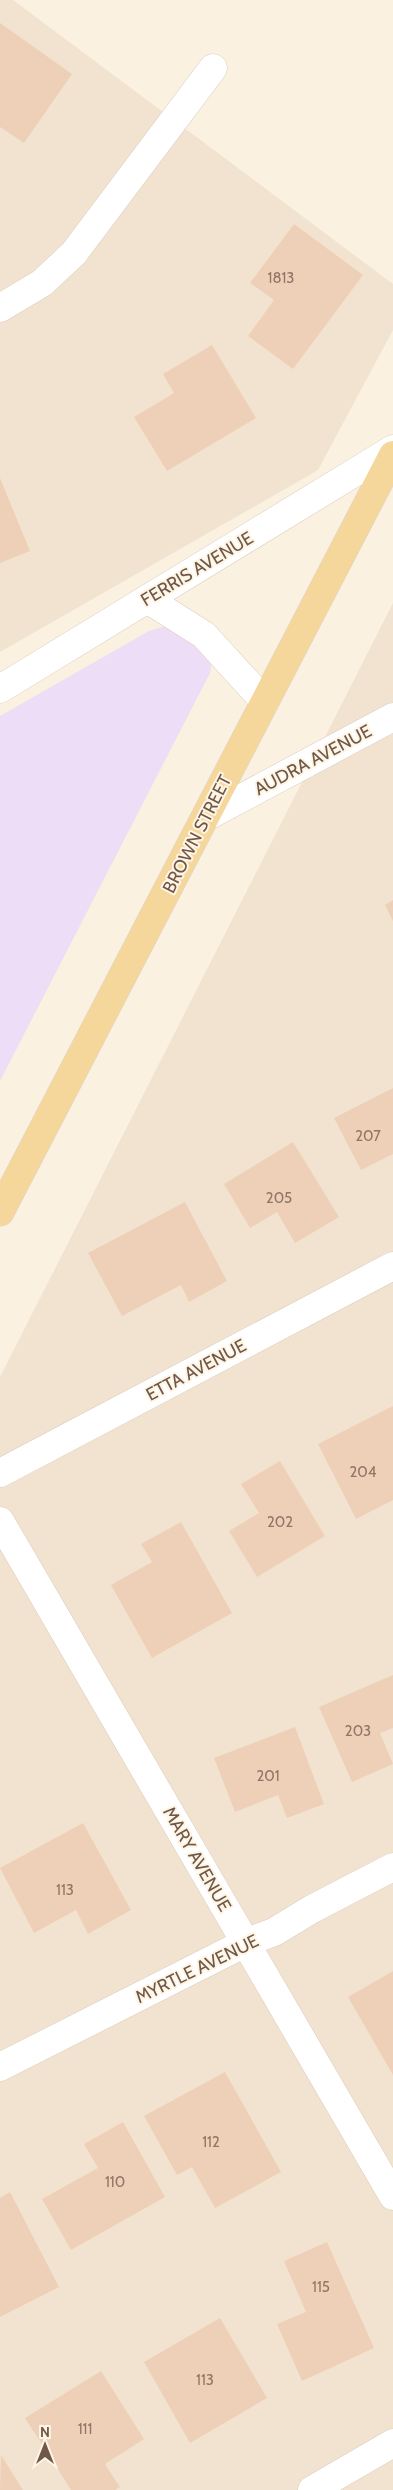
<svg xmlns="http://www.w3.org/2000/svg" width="393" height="2490" viewBox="0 0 393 2490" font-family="Cabin,sans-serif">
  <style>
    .residential { fill: #f1e3cf }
    .education { fill: #eeddf6 }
    .building { fill: #eed0b9 }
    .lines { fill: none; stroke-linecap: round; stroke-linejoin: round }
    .minor-casing { stroke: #ddcdbd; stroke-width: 29 }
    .major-casing { stroke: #dad4d0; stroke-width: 29 }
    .minor { stroke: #fff; stroke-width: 28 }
    .major { stroke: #f6d79b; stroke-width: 28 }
    .labels { text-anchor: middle; stroke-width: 4; stroke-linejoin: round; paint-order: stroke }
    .number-label { font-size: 15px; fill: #8f7665 }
    .street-label { font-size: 18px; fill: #6f5849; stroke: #fef5e5 }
  </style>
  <rect width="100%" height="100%" fill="#faf1e0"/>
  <!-- residential -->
  <path class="residential" d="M0 0H13L393 284V330L318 470 0 652Z
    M393 603V2490H0V1377Z"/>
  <!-- education -->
  <path class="education" d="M166 626 183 630 212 662 210 673 0 1081V716L149 631Z"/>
  <!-- building -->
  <path class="building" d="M0 23 72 74 24 143 0 127Z
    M294 224 363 275 293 369 248 336 274 300 250 283Z
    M212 345 256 418 167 471 134 417 174 393 163 374Z
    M0 478 30 551 0 563Z
    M393 900V921L385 905Z
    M393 1088V1154L361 1170 334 1118Z
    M293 1142 339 1217 295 1243 277 1212 250 1228 224 1184Z
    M185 1202 227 1281 189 1302 181 1285 122 1316 88 1253Z
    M393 1406V1500L356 1519 318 1444Z
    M280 1461 325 1536 257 1577 229 1531 259 1513 241 1484Z
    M181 1522 232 1613 152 1658 111 1585 152 1562 141 1544Z
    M393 1675V1728L380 1733 393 1764 352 1782 319 1707Z
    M295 1727 324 1804 287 1818 278 1795 235 1812 214 1758Z
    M83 1823 131 1910 88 1934 76 1910 34 1933 0 1868Z
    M393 1971V2075L348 1997Z
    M225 2072 281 2172 215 2208 192 2167 177 2175 144 2116Z
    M123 2122 165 2197 71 2250 42 2199 98 2168 84 2144Z
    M10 2192 59 2287 0 2317V2198Z
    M327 2242 374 2348 302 2381 277 2324 306 2312 284 2261Z
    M220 2318 267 2398 190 2443 144 2362Z
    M101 2371 144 2439 105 2464 120 2487 115 2490H71L25 2418Z
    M1 2455 23 2490H0Z"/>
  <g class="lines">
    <!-- minor casing -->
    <g class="minor-casing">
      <path id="minor" d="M0 308 42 283 74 253 213 68
        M147 599 204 635 265 702
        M0 689 393 449
        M206 817 393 717
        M0 1473 393 1266
        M0 1521 393 2196
        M0 2067 245 1943 274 1932 312 1909 393 1867
        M312 2490 393 2443"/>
    </g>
    <!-- major casing -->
    <g class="major-casing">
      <path id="major" d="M0 1212 393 455"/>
    </g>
    <!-- minor -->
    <use href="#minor" class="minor"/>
    <!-- major -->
    <use href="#major" class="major"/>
  </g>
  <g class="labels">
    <!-- number labels -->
    <g class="number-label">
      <text x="281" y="283">1813</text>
      <text x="368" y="1141">207</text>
      <text x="279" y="1203">205</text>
      <text x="363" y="1477">204</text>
      <text x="280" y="1527">202</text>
      <text x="358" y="1736">203</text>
      <text x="268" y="1781">201</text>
      <text x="65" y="1895">113</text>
      <text x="211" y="2147">112</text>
      <text x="115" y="2187">110</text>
      <text x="321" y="2292">115</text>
      <text x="205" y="2385">113</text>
      <text x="85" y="2434">111</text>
    </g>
    <!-- street labels -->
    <g class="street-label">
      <text transform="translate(197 569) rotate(-31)" y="6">FERRIS AVENUE</text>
      <text transform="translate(313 760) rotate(-28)" y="6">AUDRA AVENUE</text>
      <text transform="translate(197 834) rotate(-63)" y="6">BROWN STREET</text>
      <text transform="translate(196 1370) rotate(-28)" y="6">ETTA AVENUE</text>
      <text transform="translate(197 1859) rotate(60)" y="6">MARY AVENUE</text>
      <text transform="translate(197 1969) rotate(-26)" y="6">MYRTLE AVENUE</text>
    </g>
  </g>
  <!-- north arrow -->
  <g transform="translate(45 2445)" stroke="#fef5e5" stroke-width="4" paint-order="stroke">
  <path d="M0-4L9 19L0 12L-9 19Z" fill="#6f5849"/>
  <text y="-8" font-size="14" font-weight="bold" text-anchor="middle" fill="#6f5849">N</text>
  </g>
</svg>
